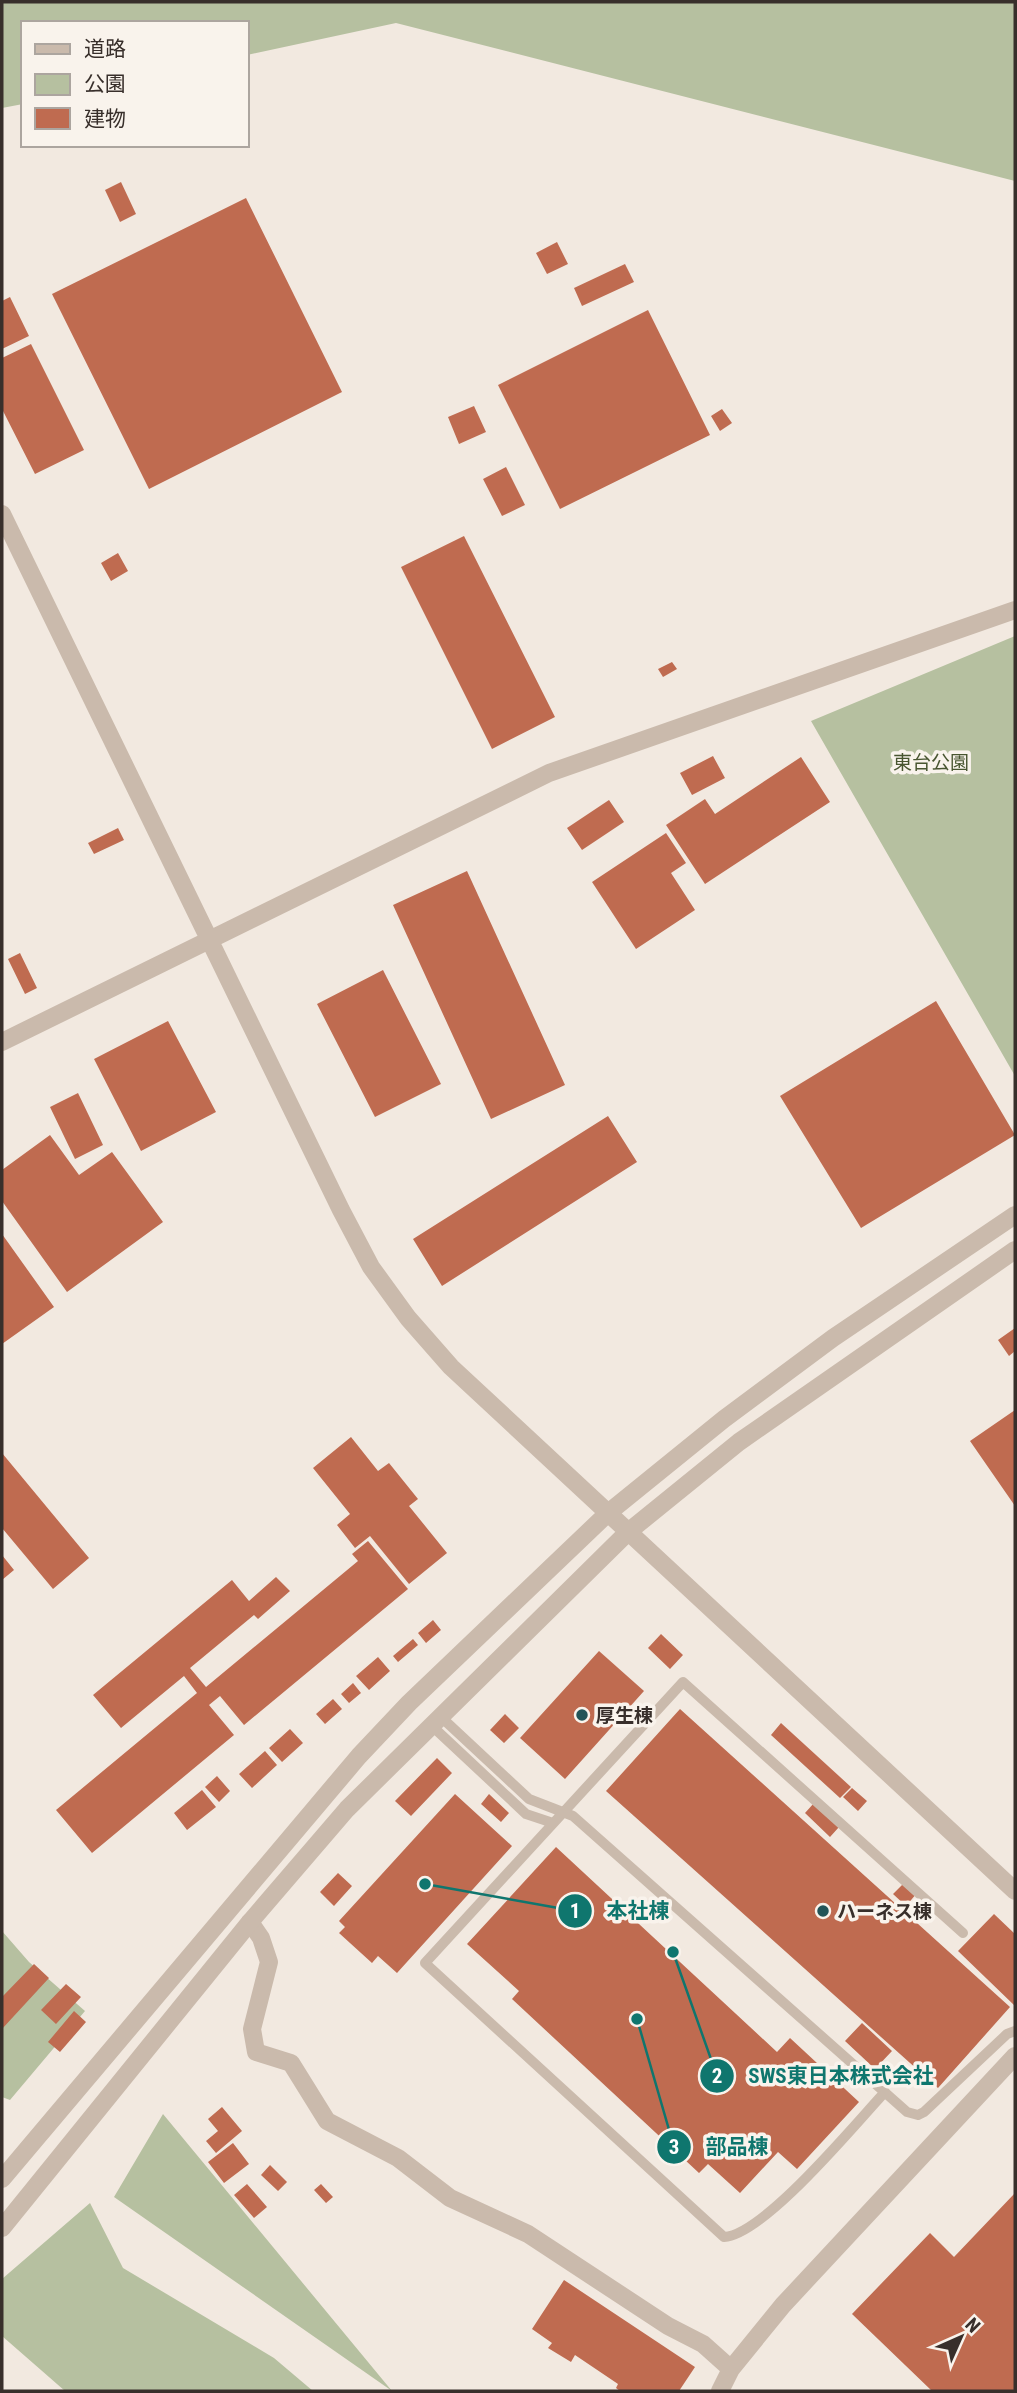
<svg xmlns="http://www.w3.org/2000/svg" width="1017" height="2393" viewBox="0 0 1017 2393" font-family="'Roboto Condensed','Noto Sans JP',sans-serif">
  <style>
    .green { fill: #b6c0a0 }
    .building { fill: #bf6b50 }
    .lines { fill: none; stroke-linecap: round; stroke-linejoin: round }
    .service { stroke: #cabaac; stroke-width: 10 }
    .minor { stroke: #cabaac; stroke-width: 18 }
    .tertiary { stroke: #cabaac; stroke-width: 18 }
    .poi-dot { fill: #225458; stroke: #f9f3ec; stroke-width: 2.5 }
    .labels { text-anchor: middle; stroke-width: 7; stroke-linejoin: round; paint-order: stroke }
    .park-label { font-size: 19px; fill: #485530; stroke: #f9f3ec }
    .poi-label { font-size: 19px; font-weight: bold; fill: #382f2b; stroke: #f9f3ec; text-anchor: start }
    .leader { fill: none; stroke: #0f766e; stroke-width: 2.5 }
    .callout-dot { fill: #0f766e; stroke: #f9f3ec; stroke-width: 2.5 }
    .mark-label { font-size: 21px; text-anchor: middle; font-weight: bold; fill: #fff }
    .callout-label { font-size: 21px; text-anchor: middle; font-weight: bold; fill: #0f766e; stroke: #f9f3ec; stroke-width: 7; stroke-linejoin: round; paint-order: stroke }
  </style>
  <rect width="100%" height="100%" fill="#f2e9e0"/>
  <!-- green -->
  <path class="green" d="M2 2H1015V181L396 23 247 55V23H23V104L2 108Z
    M1015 636V1076L811 721Z
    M2 1931 29 1962 85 2011 10 2100 2 2097Z
    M163 2114 392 2391 114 2197Z
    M90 2203 123 2268 274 2358 313 2391H65L2 2336V2279Z"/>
  <!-- building -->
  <path class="building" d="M121 182 136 214 120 222 105 190Z
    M246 198 342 392 149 489 52 294Z
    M557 242 568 264 547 274 536 253Z
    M625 264 634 282 582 306 574 288Z
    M10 297 29 336 2 349V301Z
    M648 310 710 435 560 509 498 385Z
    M31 344 84 450 35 474 2 409V358Z
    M474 406 486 432 459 444 448 417Z
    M722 409 732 423 720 431 711 416Z
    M506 467 525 505 502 516 483 479Z
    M464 536 555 717 492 749 401 567Z
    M118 553 128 571 111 581 101 563Z
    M672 662 677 669 663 677 658 669Z
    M713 756 725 778 692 795 680 773Z
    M801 757 830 802 705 884 666 825 705 799 715 814Z
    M609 800 624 822 582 850 567 828Z
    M118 828 124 840 94 854 88 843Z
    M666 833 686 863 671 873 695 910 636 949 592 882Z
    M467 871 565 1085 491 1119 393 905Z
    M20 953 37 988 25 994 8 959Z
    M383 970 441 1084 375 1117 317 1004Z
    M936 1001 1015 1135 861 1228 780 1096Z
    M168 1021 216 1112 141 1151 94 1059Z
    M78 1093 103 1145 75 1159 50 1107Z
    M608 1116 637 1162 442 1286 413 1239Z
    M50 1135 79 1175 112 1152 163 1222 67 1292 2 1201V1170Z
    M2 1234 54 1307 2 1344Z
    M1015 1328V1351L1009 1356 998 1340Z
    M1015 1410V1506L970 1441Z
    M351 1437 378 1471 389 1463 418 1499 409 1506 447 1553 409 1584 370 1536 355 1548 337 1525 350 1514 313 1468Z
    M2 1453 89 1558 53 1589 2 1528Z
    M368 1541 408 1589 244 1725 220 1696 209 1705 234 1735 92 1853 56 1810 197 1693 184 1676 121 1728 93 1695 232 1580 249 1601 276 1577 290 1591 258 1619 254 1615 190 1668 206 1687 358 1561 352 1554Z
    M2 1555 14 1570 2 1580Z
    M433 1620 441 1630 426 1643 418 1633Z
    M661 1634 683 1655 670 1669 648 1648Z
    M413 1639 418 1645 398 1662 393 1656Z
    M599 1651 644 1691 565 1779 520 1738Z
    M378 1657 390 1671 369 1690 356 1676Z
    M353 1683 361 1693 349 1703 341 1694Z
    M333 1699 342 1709 325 1724 316 1714Z
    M680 1709 1010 2007 938 2088 606 1791Z
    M505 1714 519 1728 504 1743 490 1730Z
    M781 1723 851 1787 840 1798 771 1735Z
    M290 1729 303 1743 282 1762 269 1748Z
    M265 1751 277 1765 252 1788 239 1774Z
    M437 1758 452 1773 411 1816 395 1801Z
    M217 1776 230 1791 219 1802 205 1787Z
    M852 1788 867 1801 858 1811 843 1797Z
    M202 1790 216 1807 187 1830 174 1813Z
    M455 1794 512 1846 397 1973 378 1956 372 1963 339 1933 345 1927 339 1921Z
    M489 1794 509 1813 501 1822 481 1804Z
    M814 1803 839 1827 830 1837 805 1813Z
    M556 1847 777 2052 790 2038 859 2102 797 2169 778 2152 740 2193 708 2164 699 2173 512 1999 519 1991 467 1944Z
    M338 1873 352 1886 334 1906 320 1892Z
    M905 1882 917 1893 906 1906 893 1894Z
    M994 1914 1015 1934V2006L958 1951Z
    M34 1964 49 1978 2 2029V1997Z
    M66 1984 81 1997 56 2024 41 2010Z
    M74 2011 86 2022 60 2052 48 2042Z
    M862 2023 892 2051 875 2069 845 2041Z
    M222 2107 242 2131 216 2153 206 2141 218 2131 208 2119Z
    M233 2143 249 2164 224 2183 208 2162Z
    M270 2165 287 2182 278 2191 261 2175Z
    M247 2184 267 2207 254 2218 234 2195Z
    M321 2184 333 2197 326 2203 314 2190Z
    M1015 2193V2391H932L852 2314 930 2233 954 2257Z
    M564 2280 695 2367 679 2391H620L616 2388 618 2384 575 2355 571 2362 548 2348 552 2343 532 2329Z"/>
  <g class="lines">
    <!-- service -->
    <path class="service" d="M441 1717 529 1799 573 1816 907 2112 918 2115 924 2112 1007 2034 1015 2031
      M432 1726 526 1814 553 1823
      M885 2092C855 2124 764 2235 724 2237L425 1963 683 1682 963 1933"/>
    <!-- minor -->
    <path class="minor" d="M250 1922 261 1938 269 1962 252 2029 256 2052 291 2063 327 2121 398 2158 450 2198 528 2234 668 2326 703 2344 731 2369
      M720 2391 731 2369 783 2305 1015 2056"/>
    <!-- tertiary -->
    <path class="tertiary" d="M2 514 341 1210 371 1267 408 1318 451 1367 1015 1891
      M2 1042 549 773 1015 610
      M2 2179 359 1756 409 1703 608 1513 724 1419 833 1338 1015 1215
      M2 2228 250 1922 347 1809 628 1532 739 1442 1015 1250"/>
  </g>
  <!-- markers -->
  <g class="poi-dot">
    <circle cx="582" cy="1715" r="7"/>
    <circle cx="823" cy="1911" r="7"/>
  </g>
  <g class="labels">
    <!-- park labels -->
    <g class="park-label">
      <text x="931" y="769">東台公園</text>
    </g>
    <!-- poi labels -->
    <g class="poi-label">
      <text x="596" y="1722">厚生棟</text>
      <text x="837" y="1918">ハーネス棟</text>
    </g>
  </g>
  <!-- callouts -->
  <path class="leader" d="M425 1884L575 1911M673 1952L717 2076M637 2019L674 2147"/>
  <g class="callout-dot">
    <circle cx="425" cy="1884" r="7"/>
    <circle cx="673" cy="1952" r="7"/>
    <circle cx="637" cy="2019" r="7"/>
    <circle cx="575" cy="1911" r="18"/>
    <circle cx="717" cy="2076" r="18"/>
    <circle cx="674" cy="2147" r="18"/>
  </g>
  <g class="mark-label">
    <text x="575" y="1918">1</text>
    <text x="717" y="2083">2</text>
    <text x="674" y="2154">3</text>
  </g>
  <g class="callout-label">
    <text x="638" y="1918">本社棟</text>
    <text x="841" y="2083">SWS東日本株式会社</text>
    <text x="737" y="2154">部品棟</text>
  </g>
  <!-- border -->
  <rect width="1017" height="2393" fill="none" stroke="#382f2b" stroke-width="7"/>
  <!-- legend -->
  <rect x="21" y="21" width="228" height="126" fill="#f9f3ec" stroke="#aca59f" stroke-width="2"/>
  <rect x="35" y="44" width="35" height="10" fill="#cabaac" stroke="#aca59f" stroke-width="2"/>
  <text x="84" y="56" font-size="21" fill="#382f2b">道路</text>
  <rect x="35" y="74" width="35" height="21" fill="#b6c0a0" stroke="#aca59f" stroke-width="2"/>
  <text x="84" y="91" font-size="21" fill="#382f2b">公園</text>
  <rect x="35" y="108" width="35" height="21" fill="#bf6b50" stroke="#aca59f" stroke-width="2"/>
  <text x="84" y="126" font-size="21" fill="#382f2b">建物</text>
  <!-- north arrow -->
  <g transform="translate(961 2337) rotate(45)" stroke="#f9f3ec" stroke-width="5" paint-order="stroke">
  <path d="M0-5L12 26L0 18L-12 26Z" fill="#382f2b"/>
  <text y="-10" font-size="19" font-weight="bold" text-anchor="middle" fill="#382f2b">N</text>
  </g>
</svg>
